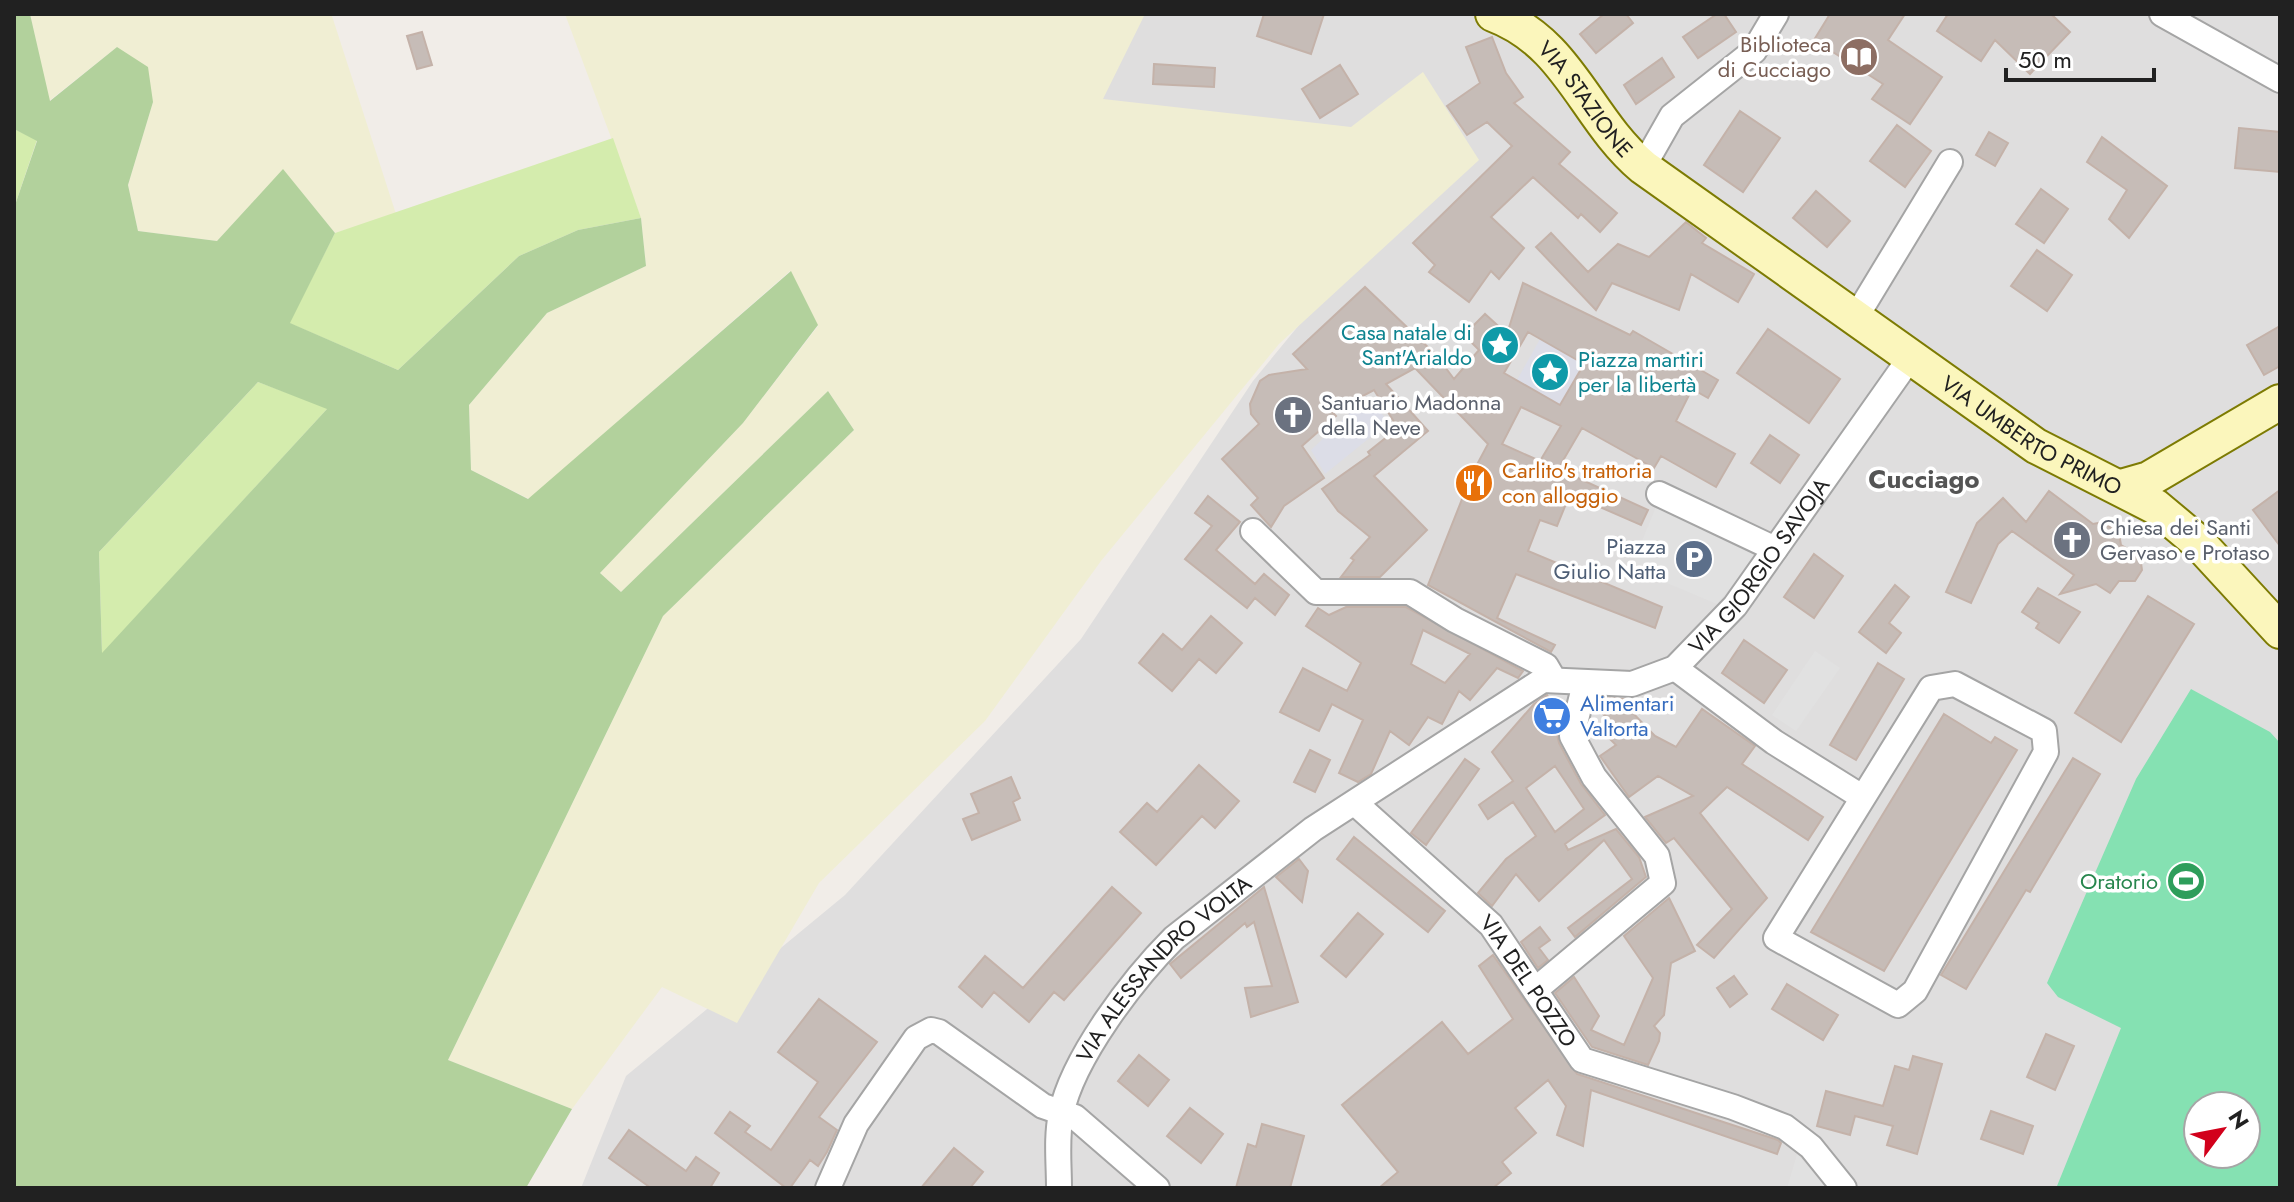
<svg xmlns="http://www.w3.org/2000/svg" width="2294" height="1202" viewBox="0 0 2294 1202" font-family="Jost,sans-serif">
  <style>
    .residential { fill: #dfdede; fill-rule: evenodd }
    .farmland { fill: #f0eed3 }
    .grass { fill: #d4ecad }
    .forest { fill: #b2d19c; fill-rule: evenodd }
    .pitch { fill: #85e1b2; fill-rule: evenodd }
    .parking { fill: #e1e1e1 }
    .plaza { fill: #dcdde7 }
    .building { fill: #c6bcb7; stroke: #c4b2a9; stroke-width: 2; fill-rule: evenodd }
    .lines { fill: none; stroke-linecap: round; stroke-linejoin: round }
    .street-casing { stroke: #a5a5a5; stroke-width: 28 }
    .secondary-casing { stroke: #7d7b03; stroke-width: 38 }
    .street { stroke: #fff; stroke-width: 24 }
    .secondary { stroke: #fbf6bc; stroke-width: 34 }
    .labels { text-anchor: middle; stroke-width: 7; stroke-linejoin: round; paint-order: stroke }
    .education-label { font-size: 22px; fill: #785e54; stroke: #fff; text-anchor: end }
    .street-label { font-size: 22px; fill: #212121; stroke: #fff }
    .culture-label { font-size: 22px; fill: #0d838f; stroke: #fff; text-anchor: end }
    .worship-label { font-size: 22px; fill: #5b616d; stroke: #fff; text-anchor: start }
    .food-label { font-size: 22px; fill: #c56008; stroke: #fff; text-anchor: start }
    .service-label { font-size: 22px; fill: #4e5e75; stroke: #fff; text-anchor: end }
    .shop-label { font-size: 22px; fill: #366cbe; stroke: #fff; text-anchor: start }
    .leisure-label { font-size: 22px; fill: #27864d; stroke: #fff; text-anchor: end }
    .quarter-label { font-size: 26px; font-weight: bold; fill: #545454; stroke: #fff }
  </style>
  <rect width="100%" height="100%" fill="#f1ede8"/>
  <!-- residential -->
  <path class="residential" d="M1112 14H2280V1188H581L626 1076 845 895 1081 639 1253 381 1448 144H1365L1102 119 1074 76ZM2198 1106H2246V1154H2198Z"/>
  <!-- farmland -->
  <path class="farmland" d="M30 14 332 16 396 214 335 233 283 170 217 241 138 231 128 185 153 102 117 47 49 101Z
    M565 14H1145L1103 99 1351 127 1423 72 1479 160 1279 344 1101 561 985 721 819 883 737 1023 662 987 572 1109 448 1060 663 616 854 430 828 391 621 592 600 573 743 423 818 326 790 271 529 499 471 470 469 405 547 313 646 266 641 218Z"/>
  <!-- grass -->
  <path class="grass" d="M14 129 37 140 14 208Z
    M613 138 641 218 578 230 519 256 398 370 289 323 335 233Z
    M258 382 328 408 102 654 99 552Z"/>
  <!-- forest -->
  <path class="forest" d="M14 14H30L50 101 117 47 148 67 153 102 128 185 138 231 217 241 283 169 335 233 290 323 398 370 519 256 578 230 641 218 646 266 547 313 469 405 471 470 528 499 791 271 818 325 743 423 600 573 621 592 828 391 854 430 663 616 448 1060 572 1109 526 1188H14V208L37 141 14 129ZM258 382 327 409 102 653 99 552Z"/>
  <!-- pitch -->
  <path class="pitch" d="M2191 689 2270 732 2280 743V1188H2060L2057 1186 2121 1028 2058 997 2047 983 2136 779ZM2198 1106H2246V1154H2198Z"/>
  <!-- parking -->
  <path class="parking" d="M1658 502 1761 551 1717 604 1631 568Z
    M1815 651 1840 668 1796 731 1772 715Z
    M1797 1154 1827 1188H1787Z"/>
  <!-- plaza -->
  <path class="plaza" d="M1540 339 1584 364 1560 405 1517 380Z
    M1367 397 1389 422 1325 474 1311 450Z"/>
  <!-- building -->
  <path class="building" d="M1264 14H1324L1311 54 1257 36Z
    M1604 14H1626L1633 23 1596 53 1580 34Z
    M1717 14H1724L1736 32 1698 58 1683 37Z
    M1830 14H1905L1888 40 1942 77 1910 124 1872 99 1883 84 1814 40Z
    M1948 14H2051L2070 32 2030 74 1995 40 1981 61 1937 31Z
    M422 32 432 65 417 69 407 36Z
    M1492 37 1506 73 1523 97 1514 103 1570 152 1559 164 1617 213 1600 232 1581 214 1578 218 1533 177 1491 217 1524 248 1499 279 1491 271 1469 302 1429 272 1435 265 1413 243 1512 146 1487 122 1467 135 1447 106 1480 83 1466 47Z
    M1662 58 1674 77 1636 104 1624 85Z
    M1154 64 1215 68 1214 87 1153 84Z
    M1340 65 1358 94 1320 118 1302 89Z
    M1740 111 1780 138 1743 192 1704 165Z
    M1897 125 1931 151 1905 187 1870 161Z
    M2239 128 2280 132V172L2235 168Z
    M1989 132 2008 143 1995 166 1976 155Z
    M2102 137 2167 186 2129 238 2109 219 2127 190 2087 162Z
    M2041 189 2068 209 2044 243 2016 224Z
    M1816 191 1850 221 1827 247 1793 218Z
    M1686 222 1706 238 1702 243 1754 274 1738 302 1691 274 1679 310 1612 283 1596 310 1536 247 1551 233 1588 272 1618 244 1649 257Z
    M2037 250 2072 275 2047 311 2011 286Z
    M1523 283 1630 335 1633 331 1718 380 1708 398 1692 389 1676 421 1735 454 1716 487 1661 456 1654 468 1582 428 1558 469 1648 510 1641 525 1570 494 1557 526 1540 520 1528 551 1662 607 1655 628 1516 574 1497 618 1555 645 1551 652 1428 585 1472 474 1488 444 1415 368 1386 384 1428 431 1374 476 1427 530 1380 577H1341L1354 560 1351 558 1370 537 1338 511 1322 489 1370 455 1368 452 1398 428 1374 390 1332 412 1336 416 1302 446 1324 478 1284 506 1271 527 1251 505 1258 498 1222 459 1259 424 1251 414 1250 404 1260 381 1269 375 1307 369 1293 354 1365 287 1436 355 1454 379 1479 350 1464 335 1485 314 1507 334ZM1528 332 1584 364 1560 405 1504 373ZM1521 407 1561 426 1540 461 1502 444Z
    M2280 326V366L2264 375 2247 345Z
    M1768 329 1840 379 1809 423 1737 373Z
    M1770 435 1799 455 1780 483 1751 463Z
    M2280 490V546L2253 510Z
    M2049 491 2093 524 2103 522 2119 534 2121 545 2140 556 2142 570 2135 581H2119L2110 593 2096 584 2060 594 2074 575 2012 531 1998 544 1971 603 1946 592 1977 523 2003 498 2026 522Z
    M1208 496 1240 522 1216 550 1255 584 1264 574 1289 595 1275 615 1255 598 1247 608 1185 559 1212 526 1195 513Z
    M1814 554 1843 576 1814 618 1784 597Z
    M1895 585 1909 597 1889 623 1901 633 1886 653 1859 632Z
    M2038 588 2080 612 2059 643 2036 628 2039 623 2022 612Z
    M2148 596 2194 624 2121 742 2075 713Z
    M1346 607H1406L1523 671 1518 678 1497 668 1470 700 1459 691 1442 724 1428 717 1409 745 1390 731 1371 774 1358 782 1339 773 1363 720 1332 704 1319 731 1280 712 1303 668 1347 691 1361 663 1306 626 1318 608 1329 615ZM1423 630 1470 654 1445 683 1411 664Z
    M1211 616 1242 643 1216 673 1199 659 1172 691 1139 663 1163 634 1182 650Z
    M1744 640 1787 670 1764 703 1722 673Z
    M1878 663 1904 679 1856 760 1830 745Z
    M1547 695 1561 717 1555 726 1559 743 1581 784 1605 815 1565 844 1568 850 1616 829 1639 857 1646 877 1575 937 1568 928 1632 879 1604 840 1539 901 1516 874 1492 906 1478 893 1506 859 1536 836 1513 802 1488 819 1479 805 1513 781 1492 752 1534 704ZM1555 766 1584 809 1555 832 1526 788Z
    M1605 698 1627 699 1628 708 1655 736 1676 747 1702 709 1755 746 1742 764 1823 817 1808 840 1727 787 1700 813 1767 898 1714 958 1697 945 1732 909 1674 838 1666 843 1645 817 1693 796 1658 776 1629 797 1600 756 1616 745 1609 738 1615 726 1598 709Z
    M1944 714 1991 743 1995 737 2017 750 1884 971 1811 932Z
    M1310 750 1330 760 1315 792 1294 782Z
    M2073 758 2100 774 2030 892 2026 890 1966 989 1941 975Z
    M1465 759 1479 769 1426 845 1411 833Z
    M1199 765 1239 801 1215 828 1202 816 1156 865 1120 832 1147 803 1157 812Z
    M1011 777 1020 798 1013 802 1020 820 972 840 963 819 979 813 971 794Z
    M1354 837 1445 911 1428 932 1337 859Z
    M1299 859 1308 871 1302 902 1276 877Z
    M1112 887 1141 913 1064 1000 1054 992 1029 1022 994 992 982 1007 959 987 985 956 1023 988Z
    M1264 887 1298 1002 1251 1017 1245 988 1272 986 1254 922 1247 927 1245 923 1181 978 1170 964Z
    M1669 898 1695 951 1671 963 1664 1015 1654 1026 1660 1033 1659 1041 1648 1065 1592 1047 1555 993 1574 977 1599 1016 1591 1030 1624 1045 1653 978 1624 936Z
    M1358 913 1383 934 1346 977 1321 956Z
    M1540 927 1550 940 1539 948 1548 960 1538 968 1521 942Z
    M1493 955 1577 1074 1778 1140 1781 1143 1777 1154 1591 1090 1583 1146 1557 1135 1566 1106 1548 1080 1515 1108 1536 1133 1502 1162 1511 1173 1493 1188H1379L1398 1172 1342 1105 1442 1022 1468 1054 1513 1019 1479 966Z
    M1734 976 1747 994 1730 1007 1717 988Z
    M1787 984 1838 1015 1823 1040 1772 1009Z
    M819 999 877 1042 819 1117 837 1130 827 1152 818 1166 810 1160 790 1188H786L715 1133 730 1112 750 1126 745 1132 771 1150 818 1082 778 1052Z
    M2046 1034 2074 1046 2055 1090 2027 1077Z
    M1139 1055 1169 1080 1148 1106 1118 1081Z
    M1913 1056 1942 1064 1917 1154 1887 1145 1893 1126 1855 1116 1850 1135 1817 1126 1826 1091 1883 1106 1895 1066 1909 1070Z
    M1190 1108 1223 1134 1201 1163 1167 1136Z
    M1991 1111 2033 1126 2023 1154 1981 1139Z
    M1262 1124 1304 1136 1290 1188H1236L1248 1144 1256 1147Z
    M629 1130 686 1171 696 1157 719 1173 710 1188H651L609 1158Z
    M954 1148 983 1172 970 1188H921Z"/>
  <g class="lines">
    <!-- street casing -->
    <g class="street-casing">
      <g id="street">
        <path d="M2162 14 2280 80"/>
        <path d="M1643 167 1672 116 1754 51 1776 14"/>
        <path d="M1856 317 1950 162"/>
        <path d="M1659 494 1775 549"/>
        <path d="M1253 531 1316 592H1410L1455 620 1546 666 1553 678"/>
        <path d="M1675 668 1774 742 1862 797"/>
        <path d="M1955 684 2044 731 2046 752 1915 991 1898 1005 1776 938 1931 688Z"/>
        <path id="s1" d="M1355 803 1491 925 1582 1060 1733 1107 1785 1127 1811 1147 1844 1188"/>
        <path d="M1535 990 1663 883 1657 856 1594 777 1572 736 1585 683"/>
        <path d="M828 1188 856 1124 916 1038 931 1030 939 1032 1043 1106 1075 1117 1157 1188"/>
        <path id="s2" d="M1059 1188C1059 1163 1056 1138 1061 1114 1073 1057 1133 979 1174 938L1313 829 1543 680 1632 684 1675 668 1735 606 1910 358"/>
      </g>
    </g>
    <!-- secondary casing -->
    <g class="secondary-casing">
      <g id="secondary">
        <path id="s3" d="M1493 14C1570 43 1585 118 1643 167L2036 446 2156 507 2199 543 2280 631"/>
        <path d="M2121 487 2149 479 2280 402"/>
      </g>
    </g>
    <!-- street -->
    <use href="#street" class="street"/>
    <!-- secondary -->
    <use href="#secondary" class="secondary"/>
  </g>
  <!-- icons -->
  <defs>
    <g id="library-disc" transform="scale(2)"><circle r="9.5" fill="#8d6e63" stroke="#fff"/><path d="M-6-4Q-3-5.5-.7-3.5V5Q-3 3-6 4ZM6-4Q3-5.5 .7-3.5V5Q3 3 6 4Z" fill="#fff"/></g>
    <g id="sight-disc" transform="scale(2)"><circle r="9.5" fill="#0f9aa8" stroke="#fff"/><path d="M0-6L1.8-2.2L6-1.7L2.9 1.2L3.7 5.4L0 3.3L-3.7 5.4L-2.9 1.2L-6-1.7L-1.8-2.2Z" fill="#fff"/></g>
    <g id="church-disc" transform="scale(2)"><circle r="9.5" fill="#6b7280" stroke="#fff"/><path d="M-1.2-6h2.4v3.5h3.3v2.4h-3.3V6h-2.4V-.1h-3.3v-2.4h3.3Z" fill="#fff"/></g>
    <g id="restaurant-disc" transform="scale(2)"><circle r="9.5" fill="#e8710a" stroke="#fff"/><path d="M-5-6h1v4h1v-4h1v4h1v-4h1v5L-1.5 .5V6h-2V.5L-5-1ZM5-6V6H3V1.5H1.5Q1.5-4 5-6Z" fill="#fff"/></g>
    <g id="parking-disc" transform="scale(2)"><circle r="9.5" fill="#5c6f8a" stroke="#fff"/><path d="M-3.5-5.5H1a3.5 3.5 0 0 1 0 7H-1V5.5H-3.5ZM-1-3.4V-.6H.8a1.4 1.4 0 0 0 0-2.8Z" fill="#fff"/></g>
    <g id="supermarket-disc" transform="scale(2)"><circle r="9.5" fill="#3f7fe0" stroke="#fff"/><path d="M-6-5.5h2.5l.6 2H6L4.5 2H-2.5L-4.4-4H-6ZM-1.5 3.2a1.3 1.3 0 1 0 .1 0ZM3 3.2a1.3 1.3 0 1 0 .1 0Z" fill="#fff"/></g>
    <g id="stadium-disc" transform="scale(2)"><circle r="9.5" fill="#2e9e5b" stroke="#fff"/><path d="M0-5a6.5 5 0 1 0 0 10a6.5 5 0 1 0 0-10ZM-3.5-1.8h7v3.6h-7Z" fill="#fff"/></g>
  </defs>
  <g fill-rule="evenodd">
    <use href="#library-disc" x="1859" y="57"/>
    <use href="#sight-disc" x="1500" y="345"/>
    <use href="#sight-disc" x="1550" y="372"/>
    <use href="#church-disc" x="1293" y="415"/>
    <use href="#restaurant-disc" x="1474" y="483"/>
    <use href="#church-disc" x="2072" y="540"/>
    <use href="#parking-disc" x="1694" y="559"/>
    <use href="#supermarket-disc" x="1552" y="716"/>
    <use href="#stadium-disc" x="2186" y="881"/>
  </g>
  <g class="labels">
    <!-- education labels -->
    <g class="education-label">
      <text x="1831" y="52">Biblioteca<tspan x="1831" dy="25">di Cucciago</tspan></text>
    </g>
    <!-- street labels -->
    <g class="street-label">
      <text dy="8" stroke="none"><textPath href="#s3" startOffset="128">VIA STAZIONE</textPath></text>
      <text dy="8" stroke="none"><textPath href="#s3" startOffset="690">VIA UMBERTO PRIMO</textPath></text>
      <text dy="8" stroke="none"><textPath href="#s2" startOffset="1004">VIA GIORGIO SAVOJA</textPath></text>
      <text dy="8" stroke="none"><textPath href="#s2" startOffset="256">VIA ALESSANDRO VOLTA</textPath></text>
      <text dy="8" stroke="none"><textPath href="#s1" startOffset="250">VIA DEL POZZO</textPath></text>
    </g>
    <!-- culture labels -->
    <g class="culture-label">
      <text x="1472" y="340">Casa natale di<tspan x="1472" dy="25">Sant'Arialdo</tspan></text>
      <text x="1578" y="367" text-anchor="start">Piazza martiri<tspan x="1578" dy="25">per la libertà</tspan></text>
    </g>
    <!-- worship labels -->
    <g class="worship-label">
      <text x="1321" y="410">Santuario Madonna<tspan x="1321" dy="25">della Neve</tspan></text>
      <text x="2100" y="535">Chiesa dei Santi<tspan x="2100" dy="25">Gervaso e Protaso</tspan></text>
    </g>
    <!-- food labels -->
    <g class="food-label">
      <text x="1502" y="478">Carlito's trattoria<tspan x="1502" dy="25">con alloggio</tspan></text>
    </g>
    <!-- service labels -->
    <g class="service-label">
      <text x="1666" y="554">Piazza<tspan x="1666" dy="25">Giulio Natta</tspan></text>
    </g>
    <!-- shop labels -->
    <g class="shop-label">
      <text x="1580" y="711">Alimentari<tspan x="1580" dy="25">Valtorta</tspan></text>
    </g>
    <!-- leisure labels -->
    <g class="leisure-label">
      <text x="2158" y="889">Oratorio</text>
    </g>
    <!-- quarter labels -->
    <g class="quarter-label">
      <text x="1924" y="488">Cucciago</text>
    </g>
  </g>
  <!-- border -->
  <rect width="2294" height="1202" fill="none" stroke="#212121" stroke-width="32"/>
  <!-- north arrow -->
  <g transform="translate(2222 1130) rotate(58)"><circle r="38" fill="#ffffff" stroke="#a6a6a6" stroke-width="2"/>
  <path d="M0-6L14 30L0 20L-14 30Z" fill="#d2001b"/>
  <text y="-12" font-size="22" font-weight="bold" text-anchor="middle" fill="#212121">N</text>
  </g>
  <!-- scale -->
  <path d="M2006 68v12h148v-12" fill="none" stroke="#212121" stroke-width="4"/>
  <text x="2018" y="68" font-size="24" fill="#212121" stroke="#ffffff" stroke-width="6" paint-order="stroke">50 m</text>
</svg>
